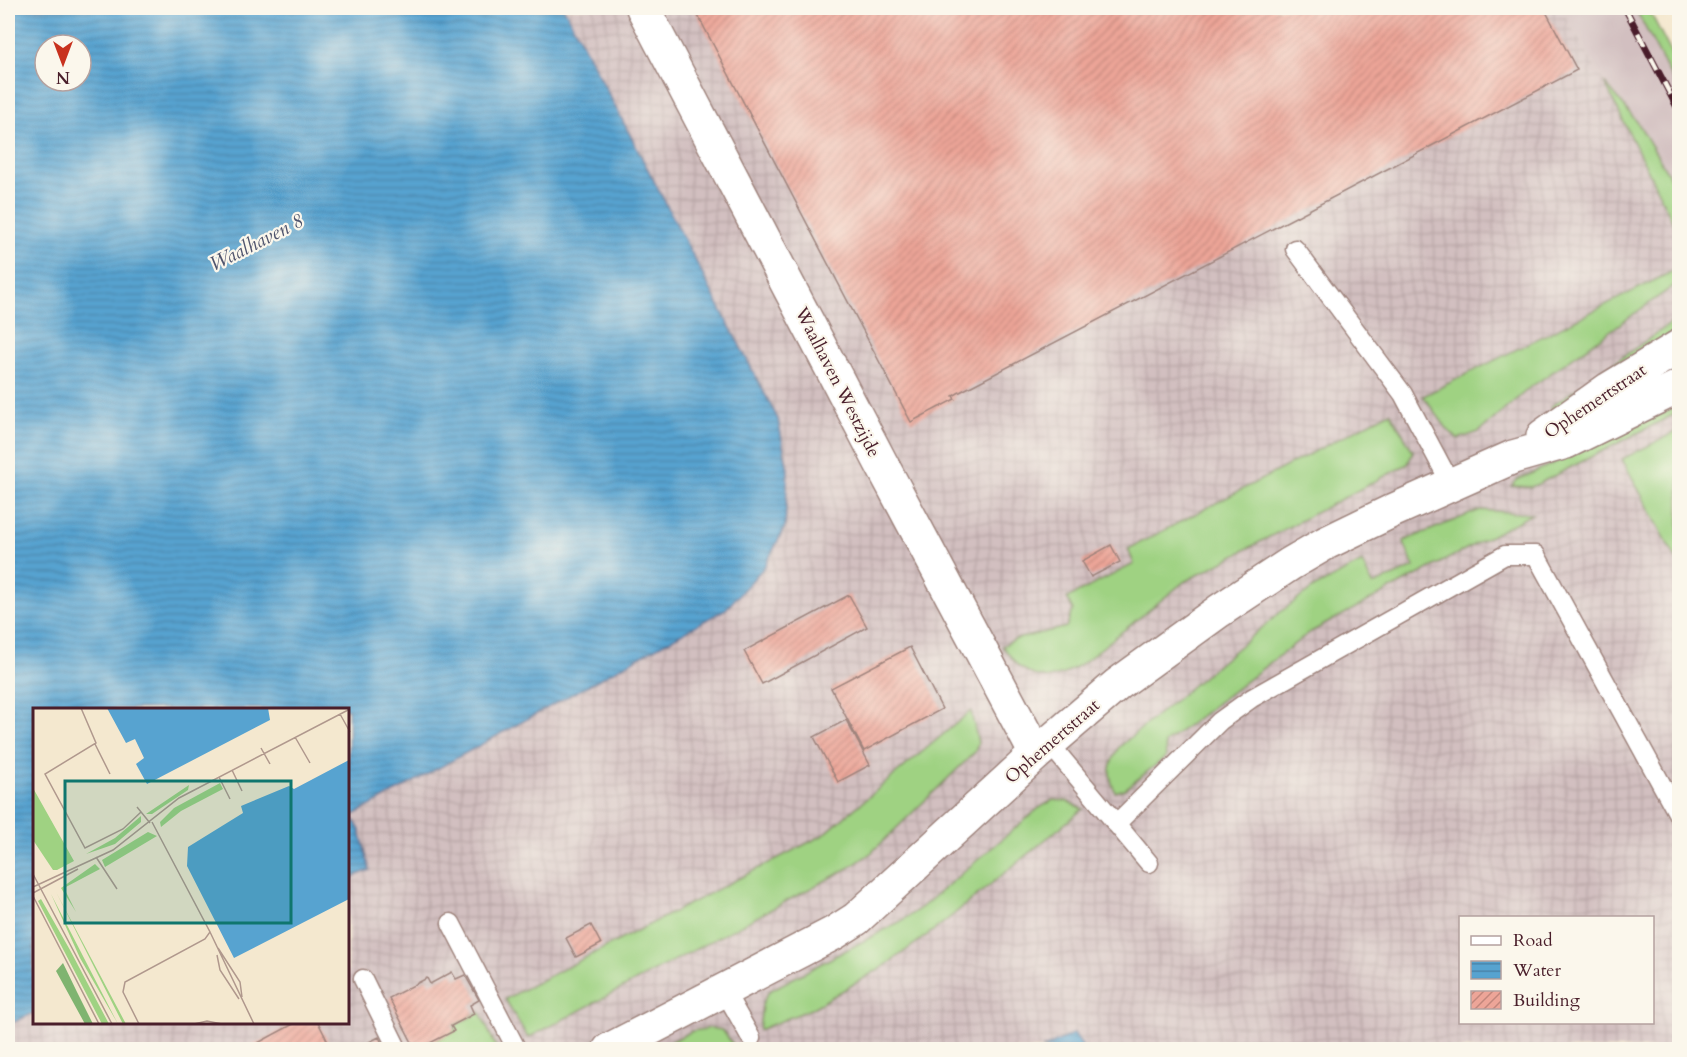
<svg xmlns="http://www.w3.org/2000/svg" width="1687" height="1057" viewBox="0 0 1687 1057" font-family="Cardo,serif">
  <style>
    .industrial { fill: url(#industrial-grid); fill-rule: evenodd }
    .railway { fill: #d2bfc0 }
    .grass { fill: #9fd282; stroke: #747856; stroke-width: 1.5 }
    .water { fill: url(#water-rules); stroke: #50617e; stroke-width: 1.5; fill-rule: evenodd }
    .building { fill: url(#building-hatch) }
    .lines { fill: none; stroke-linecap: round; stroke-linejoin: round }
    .service-casing { stroke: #9f847d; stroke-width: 21 }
    .minor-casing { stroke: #9f847d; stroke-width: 36 }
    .service { stroke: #fff; stroke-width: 18 }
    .minor { stroke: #fff; stroke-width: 33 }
    .rail-casing { stroke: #4a1f2b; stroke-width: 7 }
    .rail { stroke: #fbf7ec; stroke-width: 4.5; stroke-dasharray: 14; stroke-linecap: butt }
    .labels { text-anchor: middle; stroke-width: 4.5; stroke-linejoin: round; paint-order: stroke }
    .street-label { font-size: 18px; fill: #4a1f2b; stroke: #fbf7ec }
    .water-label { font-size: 20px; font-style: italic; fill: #4f546d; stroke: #fbf7ec }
    .inset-road { fill: none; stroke: #b0988d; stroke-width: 1.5 }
    .view { fill: #0f766e; fill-opacity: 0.15; stroke: #0f766e; stroke-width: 3 }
    .inset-edge { fill: none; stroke: #4a1f2b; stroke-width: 3 }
  </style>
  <defs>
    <pattern id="industrial-grid" width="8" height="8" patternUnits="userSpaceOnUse" patternTransform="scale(1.5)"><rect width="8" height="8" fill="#d2bfc0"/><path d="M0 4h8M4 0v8" fill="none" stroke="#b6a4a5"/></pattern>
    <pattern id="water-rules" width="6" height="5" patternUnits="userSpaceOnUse" patternTransform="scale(1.5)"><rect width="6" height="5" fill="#57a3d0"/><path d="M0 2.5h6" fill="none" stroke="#4a84a9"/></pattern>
    <pattern id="building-hatch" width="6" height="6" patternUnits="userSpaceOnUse" patternTransform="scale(1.5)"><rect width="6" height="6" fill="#eda598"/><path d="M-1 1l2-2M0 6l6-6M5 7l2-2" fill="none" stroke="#c2867c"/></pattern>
  </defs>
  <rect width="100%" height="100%" fill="#fbf7ec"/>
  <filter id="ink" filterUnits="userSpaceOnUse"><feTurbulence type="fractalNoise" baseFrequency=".0167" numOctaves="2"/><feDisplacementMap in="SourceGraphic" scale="12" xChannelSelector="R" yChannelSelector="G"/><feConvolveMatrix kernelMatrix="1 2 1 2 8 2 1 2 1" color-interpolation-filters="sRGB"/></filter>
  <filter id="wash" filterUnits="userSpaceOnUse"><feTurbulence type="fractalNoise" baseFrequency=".008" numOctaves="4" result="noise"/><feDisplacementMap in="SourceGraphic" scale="24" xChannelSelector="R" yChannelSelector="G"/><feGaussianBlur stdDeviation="1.35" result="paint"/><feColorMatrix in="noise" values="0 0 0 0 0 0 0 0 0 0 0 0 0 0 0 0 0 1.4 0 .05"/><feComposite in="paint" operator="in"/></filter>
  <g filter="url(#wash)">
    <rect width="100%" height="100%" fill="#f4e8cf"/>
    <!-- industrial -->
    <path class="industrial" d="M529 8H1561L1604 82 1679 234V430L1622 459 1679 564V1049L8 1050V973L34 959V1022H348V762ZM1460 918H1652V1022H1460Z"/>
    <!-- railway -->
    <path class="railway" d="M1561 8H1635L1679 92V192L1638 124 1604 82Z"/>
    <!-- grass -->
    <path class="grass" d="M1635 8H1648L1679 68V92Z
      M1604 82 1638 123 1679 192V234Z
      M1679 268V282L1527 390 1479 432 1458 439 1448 430 1423 396Z
      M1679 318V331L1553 411 1550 407Z
      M1679 406V412L1540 483 1531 487 1511 486 1517 480Z
      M1390 412 1413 451 1408 464 1184 582 1083 663 1064 674 1049 678 1033 675 1018 666 1002 646 1016 639 1066 627 1073 610 1067 598 1134 564 1128 549Z
      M1679 430V564L1622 459Z
      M1480 510 1532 514 1309 633 1165 743 1166 757 1125 789 1115 792C1107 771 1108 767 1119 747L1283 610 1315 587 1362 562 1373 585 1414 567 1403 541Z
      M971 711 978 743 975 752 871 853 849 868 528 1038 505 999 823 835Z
      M1053 800 1067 801 1083 809 937 928 883 967 811 1009 759 1030 762 1004 769 991 901 921 922 907 1039 808Z
      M480 1012 497 1049H419L454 1031 455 1025Z
      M711 1028 722 1030 733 1044 722 1049H656L692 1031Z"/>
    <!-- water -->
    <path class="water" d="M8 8H564L778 419 788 469 785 527 765 566 726 609 352 816 360 830 370 870 348 879V709H34V1013L12 1023 8 1022ZM45 45H81V81H45Z
      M1074 1033 1084 1049H1042Z"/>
    <g id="blocks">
      <!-- building -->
      <path class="building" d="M694 8H1544L1577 70 958 393 953 396 955 399 911 422Z
        M1111 545 1120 562 1091 577 1082 561Z
        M849 595 867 627 762 684 744 651Z
        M910 647 942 709 864 751 831 688Z
        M846 720 870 765 838 782 814 737Z
        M591 925 601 944 576 957 566 938Z
        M452 972 456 979 465 975 479 1000 470 1005 474 1014 451 1026 454 1031 416 1050 389 998 427 978 430 984Z
        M297 1022H318L332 1050H245Z
        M379 1037 385 1050H362L361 1046Z"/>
    </g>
  </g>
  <g filter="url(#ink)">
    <use href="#blocks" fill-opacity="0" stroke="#9f847d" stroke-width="1.5"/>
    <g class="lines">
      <!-- service casing -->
      <g class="service-casing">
        <path id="service" d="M1295 249 1403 394 1452 486
          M1049 743 1149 863
          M1116 824 1220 721 1252 698 1505 555H1536L1680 818
          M451 923 517 1050
          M363 979 398 1050
          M724 990 751 1038"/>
      </g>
      <!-- minor casing -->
      <g class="minor-casing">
        <path id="minor" d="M643 8 881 463 1036 754
          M1543 436 1609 389 1680 346
          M609 1050 834 933 856 919 1036 754 1118 684 1219 611 1290 564 1326 543 1392 511 1513 457 1566 442 1680 386"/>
      </g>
      <!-- service -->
      <use href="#service" class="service"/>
      <!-- minor -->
      <use href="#minor" class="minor"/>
      <!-- rail casing -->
      <g class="rail-casing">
        <path id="rail" d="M1625 8 1680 113"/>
      </g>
      <!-- rail -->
      <use href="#rail" class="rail"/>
    </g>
  </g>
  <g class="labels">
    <!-- street labels -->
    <g class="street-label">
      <text transform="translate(838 382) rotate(63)" y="6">Waalhaven Westzijde</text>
      <text transform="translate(1595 401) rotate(-34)" y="6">Ophemertstraat</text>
      <text transform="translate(1052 741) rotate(-41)" y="6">Ophemertstraat</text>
    </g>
    <!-- water labels -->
    <g class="water-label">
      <text transform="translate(256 242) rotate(-27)" y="7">Waalhaven 8</text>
    </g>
  </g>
  <!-- overview -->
  <g transform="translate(33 708)">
    <rect width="316" height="316" fill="#f4e8cf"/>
    <path d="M187 75 190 81 148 103 128 119 127 114 141 100ZM156 77 155 82 119 106H113ZM0 80 41 153 24 162H20L0 132ZM108 108V114L82 136 53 146 82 130ZM115 124 124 128 72 159 69 152ZM62 156 67 161 31 180 43 204 28 180ZM23 184 93 316H90ZM18 186 85 316 47 250ZM8 191 37 242 76 316H69L5 193Z" fill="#9fd282"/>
    <path d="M30 255 44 284 60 316H52L23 263Z" fill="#7fb470"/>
    <path d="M74 0H235L237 12 114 76 103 56 111 50 102 31 93 35ZM316 52V191L201 250 154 158 155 139 210 105 208 98 256 78 261 81Z" fill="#57a3d0"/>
    <path class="inset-road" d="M48 0 63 35 12 66 52 140 90 121 108 104M307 6 317 24M262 29 277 55M62 36 77 66M228 40 237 56M199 62 209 83M186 69 197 91M104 99 117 115M63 149 84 181M0 166 79 316M0 179 80 142 146 90 317 1M0 185 45 161M0 188 66 316M177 224 221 316M185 240 207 274 209 289M184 247 187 262 206 291M106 316 90 284 92 274 172 231 177 224 119 114M161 316 174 313 189 316"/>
    <path class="view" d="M32 73H258V215H32Z"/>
    <rect width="316" height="316" class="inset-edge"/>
  </g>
  <!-- margin -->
  <rect width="1687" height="1057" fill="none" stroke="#fbf7ec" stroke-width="30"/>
  <!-- legend -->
  <rect x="1459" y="916" width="195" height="108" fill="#fbf7ec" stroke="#b4a19f" stroke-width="1.5"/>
  <rect x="1471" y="936" width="30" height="9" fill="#ffffff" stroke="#b4a19f" stroke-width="1.5"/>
  <text x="1513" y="946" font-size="18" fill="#4a1f2b">Road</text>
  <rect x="1471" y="961" width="30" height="18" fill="url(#water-rules)" stroke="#b4a19f" stroke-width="1.5"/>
  <text x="1513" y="976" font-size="18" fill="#4a1f2b">Water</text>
  <rect x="1471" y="991" width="30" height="18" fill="url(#building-hatch)" stroke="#b4a19f" stroke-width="1.5"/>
  <text x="1513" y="1006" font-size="18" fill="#4a1f2b">Building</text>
  <!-- north arrow -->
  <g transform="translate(63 63) rotate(180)"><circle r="28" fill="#fbf7ec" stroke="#b4a19f" stroke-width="1.5"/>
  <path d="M0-4.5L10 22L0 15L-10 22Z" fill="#c8321e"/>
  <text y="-9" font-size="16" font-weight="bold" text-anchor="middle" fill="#4a1f2b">N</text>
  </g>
</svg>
